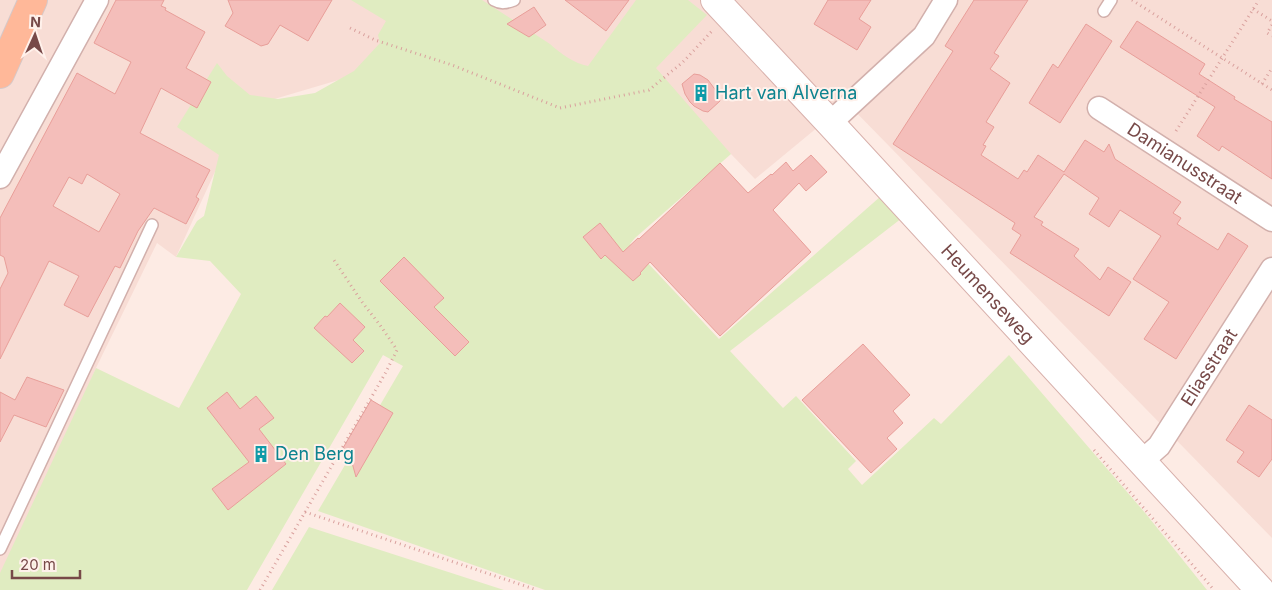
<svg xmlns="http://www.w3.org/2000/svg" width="1272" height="590" viewBox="0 0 1272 590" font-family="Inter,sans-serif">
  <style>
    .residential { fill: #f8ddd5 }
    .green { fill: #e0ecc1 }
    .building { fill: #f4beba; stroke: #e89e99; fill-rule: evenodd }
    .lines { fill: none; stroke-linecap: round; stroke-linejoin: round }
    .lane-casing { stroke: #d2b0ac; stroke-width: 14 }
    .street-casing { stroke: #d2b0ac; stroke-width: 25 }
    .secondary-casing { stroke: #d8b0ab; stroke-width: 30 }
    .primary-casing { stroke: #d6c8c8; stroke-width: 30 }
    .path { stroke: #d9a09d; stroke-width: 3; stroke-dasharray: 1 4; stroke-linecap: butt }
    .lane { stroke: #fff; stroke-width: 11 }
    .street { stroke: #fff; stroke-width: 22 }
    .secondary { stroke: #fff; stroke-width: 28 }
    .primary { stroke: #ffb899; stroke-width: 28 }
    .labels { text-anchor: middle; stroke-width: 4; stroke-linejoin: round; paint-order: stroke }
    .culture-label { font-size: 18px; fill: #0d838f; stroke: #fff1eb; text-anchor: start }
    .street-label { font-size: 18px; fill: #774948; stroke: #fff1eb }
  </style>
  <rect width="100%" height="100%" fill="#fdebe4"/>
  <!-- residential -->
  <path class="residential" d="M0 0H1272V538L847 103 755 179 731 154 386 66 244 108 176 257 157 243 96 368 0 590Z"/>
  <!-- green -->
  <path class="green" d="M351 0H482L550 44C560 53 575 64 588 66L636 0H688L707 15 656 68 731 154 635 238 630 244 719 339 881 196 902 218 730 351 783 408 796 396 856 461 848 469 862 485 934 418 941 424 1009 355 1146 514 1207 590H545L318 511 403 366 383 355 247 590H0V573L96 368 179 408 241 294 210 261 176 257 197 221 204 216 219 155 177 127 217 63 227 76 250 95 278 99 315 93 354 71 380 43 378 35 386 21Z
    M309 527 504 590H272Z"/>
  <!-- building -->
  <path class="building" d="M116 0H164L161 6 166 8 165 10 205 32 186 68 211 82 197 108 161 88 140 133 210 170 196 197 199 199 186 224 154 208 138 231 120 268 115 266 88 317 64 305 79 276 49 261 0 359V289L8 273 4 257 0 255V218L77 73 115 94 131 62 94 43ZM87 174 120 194 99 232 53 206 69 177 82 184Z
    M228 0H332L308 41 280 25 268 44 261 46 225 26 233 13Z
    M565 0H629L606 31Z
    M828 0H871L859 19 871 27 857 50 814 24Z
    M974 0H1028L994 53 999 56 990 69 1010 83 986 122 994 127 983 145 986 146 981 155 1018 179 1024 170 1027 172 1038 155 1064 172 1085 140 1104 152 1109 144 1115 159 1181 202 1173 213 1181 218 1177 224 1218 250 1228 233 1248 246 1176 359 1144 339 1169 302 1133 279 1161 236 1120 210 1109 227 1100 221 1089 214 1099 198 1064 174 1034 217 1043 222 1041 225 1079 249 1074 256 1100 280 1108 267 1131 282 1109 316 1010 253 1021 235 1012 229 1015 223 893 144 953 51 945 46Z
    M534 7 546 25 529 37 507 24Z
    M1137 21 1205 64 1199 74 1235 97 1234 99 1272 122V179L1222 146 1219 151 1197 136 1215 107 1120 47Z
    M1086 24 1112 41 1060 123 1029 103 1053 64 1058 68Z
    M694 74 700 75 708 80 717 92 720 101 708 112 703 111 694 106 690 102 685 94 682 84Z
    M811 155 827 172 806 191 799 183 773 210 811 252 720 336 650 262 640 273 641 274 633 281 605 255 601 259 583 237 600 223 623 252 638 238 639 239 720 163 748 193 771 174 772 175 786 162 793 171Z
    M404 257 444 298 434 307 469 342 455 356 380 281Z
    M340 303 365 327 353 340 364 351 352 363 314 328 325 316 327 317Z
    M863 344 910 395 893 411 903 423 887 438 897 449 871 473 802 400Z
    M27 377 64 390 46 427 14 415 0 442V392L15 400Z
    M227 392 240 409 256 396 274 418 259 429 286 464 228 510 212 489 249 462 207 408Z
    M371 400 393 413 356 477 349 452 343 448Z
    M1249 405 1272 420V459L1259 477 1237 462 1244 452 1226 440Z"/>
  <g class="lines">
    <!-- lane casing -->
    <g class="lane-casing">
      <path id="lane" d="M494 0C501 4 506 3 514 0
        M1104 11 1111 0
        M0 549 152 225"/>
    </g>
    <!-- street casing -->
    <g class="street-casing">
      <g id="street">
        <path id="s1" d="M1099 108 1272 220"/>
        <path d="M830 123 924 36 946 0"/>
        <path d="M0 177 97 0"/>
        <path id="s2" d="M1142 461 1159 446 1272 269"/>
      </g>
    </g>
    <!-- secondary casing -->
    <g class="secondary-casing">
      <g id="secondary">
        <path id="s3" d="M715 0 830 123 1260 590"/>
      </g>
    </g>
    <!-- primary casing -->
    <g class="primary-casing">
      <path id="primary" d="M0 74 33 0"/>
    </g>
    <!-- path -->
    <path class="path" d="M1132 0 1272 90
      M1253 9 1272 21
      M1272 25 1267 33 1272 36
      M350 28 375 40 452 65 560 108 649 90 683 62 712 31
      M1262 84 1272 68
      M1176 131 1259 0
      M1094 450 1214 590
      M305 512 537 590
      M260 590 386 372 397 350 380 325 362 302 334 260"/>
    <!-- lane -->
    <use href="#lane" class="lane"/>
    <!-- street -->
    <use href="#street" class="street"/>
    <!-- secondary -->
    <use href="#secondary" class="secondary"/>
    <!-- primary -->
    <use href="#primary" class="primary"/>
  </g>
  <!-- icons -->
  <defs>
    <g id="building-bare" transform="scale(1.35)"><path d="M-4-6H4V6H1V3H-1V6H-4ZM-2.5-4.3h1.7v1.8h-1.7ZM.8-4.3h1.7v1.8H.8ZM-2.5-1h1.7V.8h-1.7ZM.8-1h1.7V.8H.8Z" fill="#0f9aa8" stroke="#fff1eb" stroke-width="2.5" paint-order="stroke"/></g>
  </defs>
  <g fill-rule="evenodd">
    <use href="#building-bare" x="701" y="93"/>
    <use href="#building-bare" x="261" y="454"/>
  </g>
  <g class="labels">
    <!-- culture labels -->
    <g class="culture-label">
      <text x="715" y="99">Hart van Alverna</text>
      <text x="275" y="460">Den Berg</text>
    </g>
    <!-- street labels -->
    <g class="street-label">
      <text dy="6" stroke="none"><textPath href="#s1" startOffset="102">Damianusstraat</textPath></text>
      <text dy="6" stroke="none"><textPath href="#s3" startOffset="401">Heumenseweg</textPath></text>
      <text dy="6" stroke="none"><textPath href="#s2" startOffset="116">Eliasstraat</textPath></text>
    </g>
  </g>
  <!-- north arrow -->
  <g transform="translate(35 35) rotate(3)" stroke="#fff1eb" stroke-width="4" paint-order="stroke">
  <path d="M0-4L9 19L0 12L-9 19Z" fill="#774948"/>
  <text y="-8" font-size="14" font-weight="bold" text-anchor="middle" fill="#774948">N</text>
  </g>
  <!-- scale -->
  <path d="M12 570v8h68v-8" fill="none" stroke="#774948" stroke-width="2.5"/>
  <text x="20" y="570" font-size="15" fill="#774948" stroke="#fff1eb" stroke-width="4" paint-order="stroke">20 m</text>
</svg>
